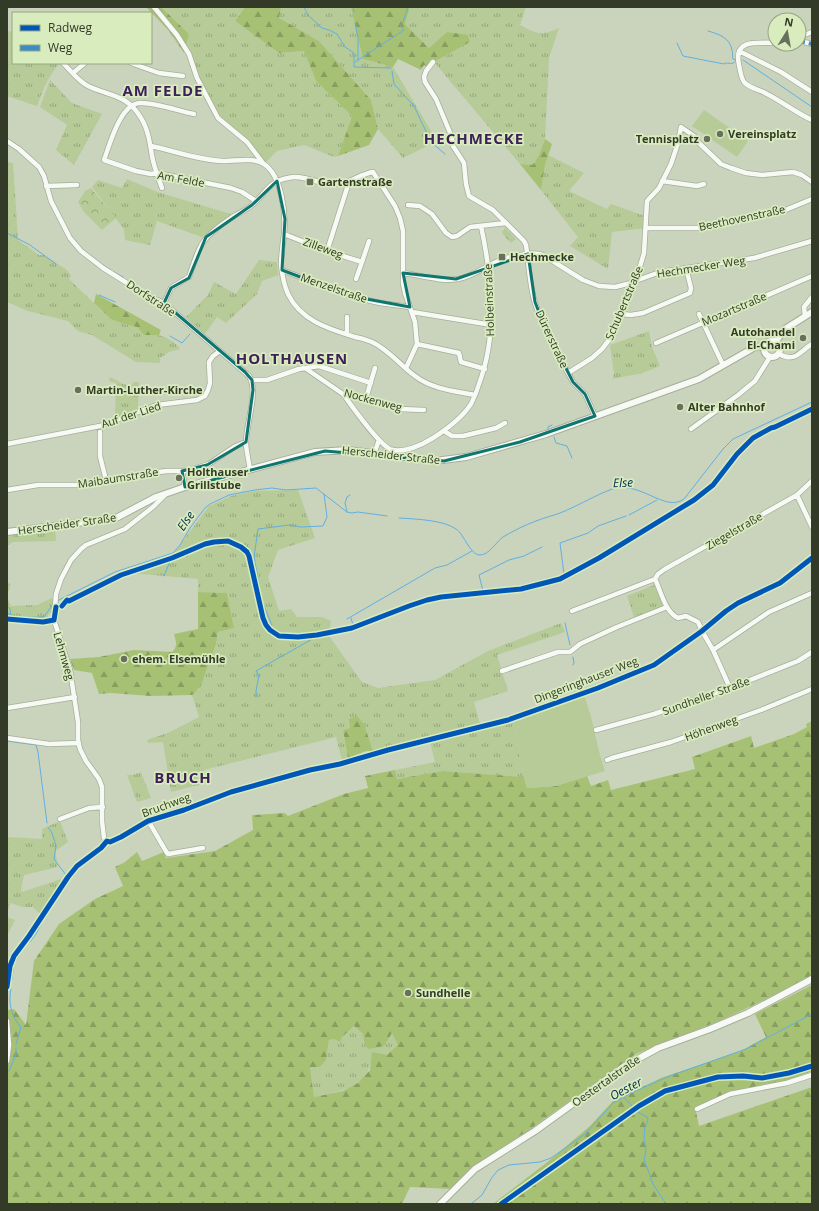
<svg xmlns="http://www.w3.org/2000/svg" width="819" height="1211" viewBox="0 0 819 1211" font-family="'Open Sans',sans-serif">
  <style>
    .grass { fill: url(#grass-tufts) }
    .forest { fill: url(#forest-firs); fill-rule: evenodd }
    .park { fill: url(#park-crowns) }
    .garden { fill: #b6cb97 }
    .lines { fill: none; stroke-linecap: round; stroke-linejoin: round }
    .stream { stroke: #61afe1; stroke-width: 1 }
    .minor-casing { stroke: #a6ae9a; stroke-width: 6 }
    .secondary-casing { stroke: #a6ae9a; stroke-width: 8 }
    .minor { stroke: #f7f9f5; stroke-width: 4.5 }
    .secondary { stroke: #f7f9f5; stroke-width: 6 }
    .quiet { stroke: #3c8dc2; stroke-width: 4; stroke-dasharray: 8 4; stroke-linecap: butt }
    .cycleway-casing { stroke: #d9ecbe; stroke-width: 8 }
    .cycleway { stroke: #0057b8; stroke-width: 5 }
    .marked { fill: none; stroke: #0f766e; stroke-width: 3; stroke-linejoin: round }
    .poi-dot { fill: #68705c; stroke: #d9ecbe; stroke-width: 1.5 }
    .labels { text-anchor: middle; stroke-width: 3.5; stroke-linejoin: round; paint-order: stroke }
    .poi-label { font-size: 11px; font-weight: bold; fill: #333a28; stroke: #d9ecbe; text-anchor: start }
    .street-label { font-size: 11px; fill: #333a28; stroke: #d9ecbe }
    .water-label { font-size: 12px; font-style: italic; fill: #002c4c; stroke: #d9ecbe }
    .district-label { font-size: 15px; font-weight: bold; letter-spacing: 1px; fill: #3e2058; stroke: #d9ecbe }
  </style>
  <defs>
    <pattern id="grass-tufts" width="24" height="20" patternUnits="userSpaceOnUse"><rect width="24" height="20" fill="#b6cb97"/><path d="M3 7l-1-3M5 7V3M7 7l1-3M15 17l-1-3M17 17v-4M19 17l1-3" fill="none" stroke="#95a67b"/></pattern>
    <pattern id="forest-firs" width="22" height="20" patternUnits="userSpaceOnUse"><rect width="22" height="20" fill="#a6c174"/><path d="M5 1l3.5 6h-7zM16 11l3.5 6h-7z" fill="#889e5f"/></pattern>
    <pattern id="park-crowns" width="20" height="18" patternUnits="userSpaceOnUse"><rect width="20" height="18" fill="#b6cb97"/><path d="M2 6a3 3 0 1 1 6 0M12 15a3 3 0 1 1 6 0" fill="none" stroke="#95a67b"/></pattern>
  </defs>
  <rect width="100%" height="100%" fill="#cad4bc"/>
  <!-- grass -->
  <path class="grass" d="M161 7H245L235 21 279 53 304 51 316 81 352 116 338 156 334 157 304 145 277 151 265 163 219 117 198 78 193 59 186 45 189 34Z
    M281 7H351L363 59 393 67 437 141 403 158 378 129 371 100 319 41 278 18Z
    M410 7H526L520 25C537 34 541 36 559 28L549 58 545 139 539 155 533 165 520 164 434 62 470 42 447 32 429 48 405 24Z
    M7 31 13 32V63H60C48 76 43 90 37 106L7 96Z
    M50 80 72 103 102 114 74 165 56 150 67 125 40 107Z
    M548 155 584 173 569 191 607 209 611 204 645 216 646 228 612 232 608 269 570 246 578 237 541 190 545 165Z
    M7 162 13 163 18 240 39 255H44L67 270 71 276 69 279 104 313 124 324 137 327 144 335C148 335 153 334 158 335 165 336 177 343 180 349L169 352 160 358V363L136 362 92 335 78 331 68 321 28 311 7 302Z
    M127 179 157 192 231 214 202 237 157 221 150 245 125 240 124 229 92 187 98 180 122 188Z
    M259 260 277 262 278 275 262 281 257 294 226 323 217 317 205 334 186 317 208 295 214 282 236 294Z
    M649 331 652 347 660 366 643 373 612 379 614 374 610 345Z
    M110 377 123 384 131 385 134 382H139L138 409 115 418 116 383 109 381Z
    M298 490 315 538 278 550 268 577 279 611 291 609 297 617H322L331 621 329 636 362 682 378 688 435 680 488 651 561 623 565 632 497 655 508 691 474 702 480 724 373 751 364 724 343 730 348 758 342 760 336 737 204 770 206 783 171 792 163 742 148 743 147 740 170 732 199 717 192 695 196 692 198 688H200L216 644 218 632 234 628 227 593 198 592V579L119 572 174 553 209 506 231 496 255 491Z
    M55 529 56 541 13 542 7 546V535Z
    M7 582 11 584 7 596 11 606 37 605 52 598 54 609 48 615 49 625 7 623Z
    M654 585 664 606 634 617 627 596Z
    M513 722 524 777 444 771 397 779 395 770 435 762 430 742Z
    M141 772 151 798 137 802 127 775H133Z
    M60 821 68 842 55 851 58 867 24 875 21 890 22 892 61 879 62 883 41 915 33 907H22L11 903 7 913V837L42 839V829Z
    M7 917 15 920 7 936Z
    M354 1026 363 1034 364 1041 392 1033 399 1045 388 1055 371 1062C365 1090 337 1091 314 1097L310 1067H320L326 1060 329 1040 334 1039 339 1041 341 1037Z"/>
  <!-- forest -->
  <path class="forest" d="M146 7H161L189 34 184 53 169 31Z
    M245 7H281L279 18 319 41 371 100 378 129 369 145 338 156 352 116 316 81 304 51 279 53 235 21Z
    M351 7H410L405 24 429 48 447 32 468 35 470 42 434 62 430 60 427 67 424 65 421 70 398 59 393 67 363 59Z
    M545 139 552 144 545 165 541 190 520 164 533 165 539 155Z
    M96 294 161 330 159 335H144L137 327 124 324 111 319 94 303Z
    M198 592 227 593 234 628 218 632 216 644 200 688H198L196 692 192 695 151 696 111 693 99 694 92 673 74 670 70 659 99 657 134 650 172 652C178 647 176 641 174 634L198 629Z
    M357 716 364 724 373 751H366L348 758 343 730 350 728 349 719Z
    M812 721V977L724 1019 636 1054 526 1132 487 1157 468 1172 451 1189 410 1187 402 1204H7V1010L14 1009 26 1025 34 961 59 924 95 899 123 886 115 867 125 862 137 852 142 861 164 852 166 858 215 851 253 830 252 815 285 813 288 816 344 794 368 788 365 776 395 770 397 779 443 771 524 777 527 788 556 786 587 776 591 786 608 780 611 790 695 769 692 757 751 736 754 748 794 734 807 727 806 724ZM354 1026 363 1034 364 1041 368 1049 384 1046 392 1033 398 1045 387 1055 372 1052 370 1070 358 1083 343 1091 314 1097 310 1067H320L326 1060 329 1040 334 1039 340 1042 342 1037Z
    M812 985V1071L787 1081 766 1084 728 1093 695 1107 699 1126 812 1087V1204H493L550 1160 590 1126 613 1101 661 1078 741 1051 766 1037 755 1014Z"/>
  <!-- park -->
  <path class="park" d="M91 188 116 218 102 230 84 212 78 202 85 191Z
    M505 227 516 239 511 243 502 233Z"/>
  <!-- garden -->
  <path class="garden" d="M704 110 748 141 737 157 692 126Z
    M584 696C594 720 596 746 605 771L556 786 527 788 525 783 513 722Z"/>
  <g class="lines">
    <!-- stream -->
    <path class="stream" d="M304 7 308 15 322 28 329 30 337 34 345 47 354 53V67L391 68
      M353 7 354 12
      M403 22 408 7
      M355 23 358 38V60
      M677 43 683 56 724 64 726 63C730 63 734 65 736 60L733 59C732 56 733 53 732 50 730 38 719 34 708 31
      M743 60 812 107
      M355 62 404 30 400 25
      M392 71 394 84 414 106 431 142 445 154
      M7 233 30 245 56 264
      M103 265 111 270
      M114 272 123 277
      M127 280 133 285
      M99 295 115 302
      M170 336 182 343 190 334
      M548 429V427L552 425
      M554 437 556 443 567 446 572 458
      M347 512 345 503 347 497 350 495
      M629 515 657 500
      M399 518C415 519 444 520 456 529 464 534 470 555 480 555 489 555 496 542 503 537 513 531 525 525 536 521 546 517 556 515 565 511 581 504 596 495 612 489 640 480 665 513 684 499L723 449 733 439 812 402
      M564 574 560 543 588 533 598 526 626 516
      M164 576 171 559
      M483 591 479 575 509 560 524 556 542 547
      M57 601 115 572 173 553 180 545 190 528 205 508 210 504 229 495 255 490 272 488 286 490 316 488 347 512 352 513 358 512 387 516
      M7 606 10 609 11 616
      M7 613C17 619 32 617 44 617L53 604
      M351 618 353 625
      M347 619 435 568 447 565 472 551
      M565 623 570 645
      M271 628V623L262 601 254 557 258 529 289 525 301 527 323 526 327 517 324 494
      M354 630 355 631
      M270 635V633
      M573 665 574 663 573 657
      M256 697V691L259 675 256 671 314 638
      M7 741 36 745 38 752 47 823
      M48 827 52 833 56 846 54 859 66 875
      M30 942 36 934 43 920 66 886
      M12 979 14 963 25 946
      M11 989C8 1002 11 1017 21 1027L16 1044
      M9 1071 16 1054V1048
      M624 1097 632 1106
      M636 1111 647 1117 648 1120 645 1127 644 1138 646 1151 644 1159 653 1184 666 1204
      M471 1204 482 1195 491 1179 498 1170 509 1165 540 1162 551 1158 585 1134 613 1103 631 1093 667 1077 746 1049 812 1014"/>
    <!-- minor casing -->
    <g class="minor-casing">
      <path id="minor" d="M154 7 177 35 189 54 197 78 218 118 247 142 263 163
        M812 32 799 37 804 42 812 44
        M775 43C758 43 733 38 739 65 740 70 741 78 744 82 748 87 756 89 761 91 779 99 794 112 812 120
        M739 51 781 72 812 92
        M433 62 426 71 424 77 425 82 436 99 451 135 453 146 464 163 466 184 469 196 493 210 524 241 526 245C529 264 529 284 535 303 543 327 556 350 568 373L573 382 585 394 595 416
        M63 63C71 71 78 81 88 86 109 96 127 94 141 118 148 129 150 143 152 156 154 167 158 177 162 188
        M131 63 159 73 183 76
        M73 73 85 63
        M194 114C179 111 154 102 140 103 120 104 110 144 104 160L136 171 151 174 156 173 167 175 231 188 242 192 256 201
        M7 141 19 149 39 167 44 176 51 201 70 238 81 251 103 268 146 295 164 303 249 376C259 391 246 424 246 442 246 451 249 461 250 470
        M151 146C175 151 198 160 222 161 235 161 253 157 264 164 282 176 286 214 284 234 283 244 281 254 281 265 282 274 284 285 288 294 301 321 329 329 355 337 361 338 367 340 372 342 389 350 400 365 415 376 432 389 454 391 475 395
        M662 181 697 186 704 184
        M46 186 77 185
        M408 205 420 206 432 214 446 233 452 237 457 236 470 227 506 223
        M646 228H699L783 211 812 199
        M284 234 327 251 362 262 369 241
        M327 251 349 182
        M282 270 350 296 380 303 410 307
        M403 273C420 275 440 282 458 279 470 277 482 269 492 264 503 258 532 250 543 255L583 280 599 286 615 287 627 284 660 272 754 258 812 241
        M356 279 362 262
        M164 303 171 288 189 277C200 244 201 238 231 218 238 213 247 210 252 205 265 194 269 181 288 178 303 174 317 184 332 184 351 184 357 175 373 172L395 206 400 218 403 231V283L405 293 415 322 417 344 406 368
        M412 312 492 325
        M621 314 631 315 643 313 690 293 691 288 686 268
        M699 314 723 365
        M805 316 804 307 812 297
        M347 317V334
        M656 343 812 276
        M417 344 459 353 461 362 485 369
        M779 354C795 363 799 352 812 344
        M305 368 343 394 366 398 400 409 424 410
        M568 373 592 358 602 349 609 340 636 280 644 253 647 201 659 188 671 164 678 143 681 127 694 136 698 142 721 164 731 168 746 173 762 175 793 172 802 175 812 182
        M252 380H267L299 369 319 366 371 383
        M343 394C352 406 378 444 390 449 403 454 422 445 433 438 447 429 462 418 471 404 474 398 477 391 479 384 498 333 492 278 481 226
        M366 398 375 368
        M691 429 738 395 755 381 770 357
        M444 431 452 436H463L496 428 505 423
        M100 432V456L106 480
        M7 444 100 426 157 405 197 400 205 396 208 390 210 383 209 362 213 356 220 351
        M374 454 379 440
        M182 471 185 487
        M7 490 38 485H81L133 475 167 471H187L209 464 234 447 246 442
        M797 495 812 527
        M655 579 658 574 665 569 797 495 812 481
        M655 579C661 591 665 612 678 618L686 616 698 622 702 631 713 650 730 688
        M572 611 655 579
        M7 619 43 622 54 620
        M713 650 769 612 812 593
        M502 671 558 652H570L580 644 617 627 667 607
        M7 708 75 697
        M596 730 654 714 730 688 798 661 812 652
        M7 738 49 744 79 743
        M607 760 612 758 671 742 761 710 812 689
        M60 819 89 808 103 807
        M148 821C152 826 165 851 168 854L203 848
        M107 841 104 838 102 821V787L99 779 86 761 80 749 78 740V722L70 670 54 620 56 594 61 579 71 560 81 549 86 545 125 529 153 507 165 495
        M7 987 10 966 14 956 29 936 68 877 77 866 101 848 107 841 110 842 121 837 148 821 184 810 231 792 310 770 340 764 388 750 508 720 598 688 654 665 702 631 726 611 738 603 780 583 812 558
        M7 1021 9 1045 7 1061
        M697 1109 730 1094 787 1083 812 1075"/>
    </g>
    <!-- secondary casing -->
    <g class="secondary-casing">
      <path id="secondary" d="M764 349a8 8 0 1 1 16 0a8 8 0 1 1-16 0Z
        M776 341 785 329 812 312
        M7 532 116 518 156 497 185 487 315 452 348 450 435 461 466 457 546 434 699 379 755 347 765 346
        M440 1204 475 1169 535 1131 625 1066 658 1048 710 1029 748 1013 812 979"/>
    </g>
    <!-- minor -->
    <use href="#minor" class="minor"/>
    <!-- secondary -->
    <use href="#secondary" class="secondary"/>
    <!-- quiet -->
    <path class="quiet" d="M799 37 804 42 812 44"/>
    <!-- cycleway casing -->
    <g class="cycleway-casing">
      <path id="cycleway" d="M62 606 67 600 69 601 121 575 172 558 205 544 214 542 228 541 241 547 247 552 249 556 263 618 266 625 270 630 279 636 298 637 317 635 352 628 409 606 427 600 441 597 521 589 560 579 599 558 694 500 713 485 737 454 753 438 771 428 775 427 812 409
        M7 619 43 622 54 620 56 607
        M7 987 10 966 14 956 29 936 68 877 77 866 101 848 107 841 110 842 121 837 148 821 184 810 231 792 310 770 340 764 388 750 508 720 598 688 654 665 702 631 726 611 738 603 780 583 812 558
        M501 1204 639 1106 665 1091 718 1077 743 1076 762 1078 789 1073 812 1066"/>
    </g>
    <!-- cycleway -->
    <use href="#cycleway" class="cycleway"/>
  </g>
  <!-- marked area -->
  <path class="marked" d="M277 181 285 219 282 270 350 296 410 307 403 273 456 279 528 254 535 302 544 325 573 382 585 394 595 416 520 442 444 461 325 451 185 487 182 471 207 465 246 442 253 390 252 380 245 372 164 303 171 288 189 278 206 237 252 205Z"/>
  <!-- markers -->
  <g class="poi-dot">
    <circle cx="720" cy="134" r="4"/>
    <circle cx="707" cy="139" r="4"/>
    <rect x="306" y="178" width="8" height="8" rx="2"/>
    <rect x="498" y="253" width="8" height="8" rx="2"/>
    <circle cx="803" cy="338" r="4"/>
    <circle cx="78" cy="390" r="4"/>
    <circle cx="680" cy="407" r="4"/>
    <circle cx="179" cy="478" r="4"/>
    <circle cx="124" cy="659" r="4"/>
    <circle cx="408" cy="993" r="4"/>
  </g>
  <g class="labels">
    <!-- poi labels -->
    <g class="poi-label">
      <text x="728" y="138">Vereinsplatz</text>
      <text x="699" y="143" text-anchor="end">Tennisplatz</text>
      <text x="318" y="186">Gartenstraße</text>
      <text x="510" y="261">Hechmecke</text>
      <text x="795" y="336" text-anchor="end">Autohandel<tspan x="795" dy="13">El-Chami</tspan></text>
      <text x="86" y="394">Martin-Luther-Kirche</text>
      <text x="688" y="411">Alter Bahnhof</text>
      <text x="187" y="476">Holthauser<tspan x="187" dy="13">Grillstube</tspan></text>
      <text x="132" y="663">ehem. Elsemühle</text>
      <text x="416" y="997">Sundhelle</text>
    </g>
    <!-- street labels -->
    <g class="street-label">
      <text transform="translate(181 179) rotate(10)" y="4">Am Felde</text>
      <text transform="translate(742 218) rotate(-12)" y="4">Beethovenstraße</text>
      <text transform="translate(323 248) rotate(20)" y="4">Zilleweg</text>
      <text transform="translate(701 267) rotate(-9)" y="4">Hechmecker Weg</text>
      <text transform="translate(334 288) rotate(19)" y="4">Menzelstraße</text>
      <text transform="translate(151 298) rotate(33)" y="4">Dorfstraße</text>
      <text transform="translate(489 300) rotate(-92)" y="4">Holbeinstraße</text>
      <text transform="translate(624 303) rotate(-67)" y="4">Schubertstraße</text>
      <text transform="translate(734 309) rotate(-23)" y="4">Mozartstraße</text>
      <text transform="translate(552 339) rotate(65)" y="4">Dürerstraße</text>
      <text transform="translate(373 400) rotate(15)" y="4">Nockenweg</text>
      <text transform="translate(131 415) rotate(-18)" y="4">Auf der Lied</text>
      <text transform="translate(391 455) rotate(6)" y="4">Herscheider Straße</text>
      <text transform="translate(118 478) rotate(-9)" y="4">Maibaumstraße</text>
      <text transform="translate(67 524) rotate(-8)" y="4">Herscheider Straße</text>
      <text transform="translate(734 531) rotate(-30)" y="4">Ziegelstraße</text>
      <text transform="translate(64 656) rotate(74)" y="4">Lehmweg</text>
      <text transform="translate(586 680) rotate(-21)" y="4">Dingeringhauser Weg</text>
      <text transform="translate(706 696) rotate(-20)" y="4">Sundheller Straße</text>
      <text transform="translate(711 728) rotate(-20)" y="4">Höhenweg</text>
      <text transform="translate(166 805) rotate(-20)" y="4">Bruchweg</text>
      <text transform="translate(606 1081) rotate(-35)" y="4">Oestertalstraße</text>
    </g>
    <!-- water labels -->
    <g class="water-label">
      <text transform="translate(623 483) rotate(-2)" y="4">Else</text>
      <text transform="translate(186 521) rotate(-56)" y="4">Else</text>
      <text transform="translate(626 1089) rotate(-28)" y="4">Oester</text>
    </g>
    <!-- district labels -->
    <g class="district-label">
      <text x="163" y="96">AM FELDE</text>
      <text x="474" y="144">HECHMECKE</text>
      <text x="292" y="364">HOLTHAUSEN</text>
      <text x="183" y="783">BRUCH</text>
    </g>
  </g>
  <!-- border -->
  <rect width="819" height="1211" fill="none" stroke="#333a28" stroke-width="16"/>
  <!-- legend -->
  <rect x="12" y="12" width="140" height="52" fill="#d9ecbe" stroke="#97a582"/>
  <rect x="20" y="25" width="20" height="6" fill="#0057b8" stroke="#97a582"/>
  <text x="48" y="32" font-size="12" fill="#333a28">Radweg</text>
  <rect x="20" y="45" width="20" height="6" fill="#3c8dc2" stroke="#97a582"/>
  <text x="48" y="52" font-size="12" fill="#333a28">Weg</text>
  <!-- north arrow -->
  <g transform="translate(787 32) rotate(11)"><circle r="19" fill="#d9ecbe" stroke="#97a582"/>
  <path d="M0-3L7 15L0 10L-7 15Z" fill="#68705c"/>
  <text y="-6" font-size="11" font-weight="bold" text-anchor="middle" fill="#333a28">N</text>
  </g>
</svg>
